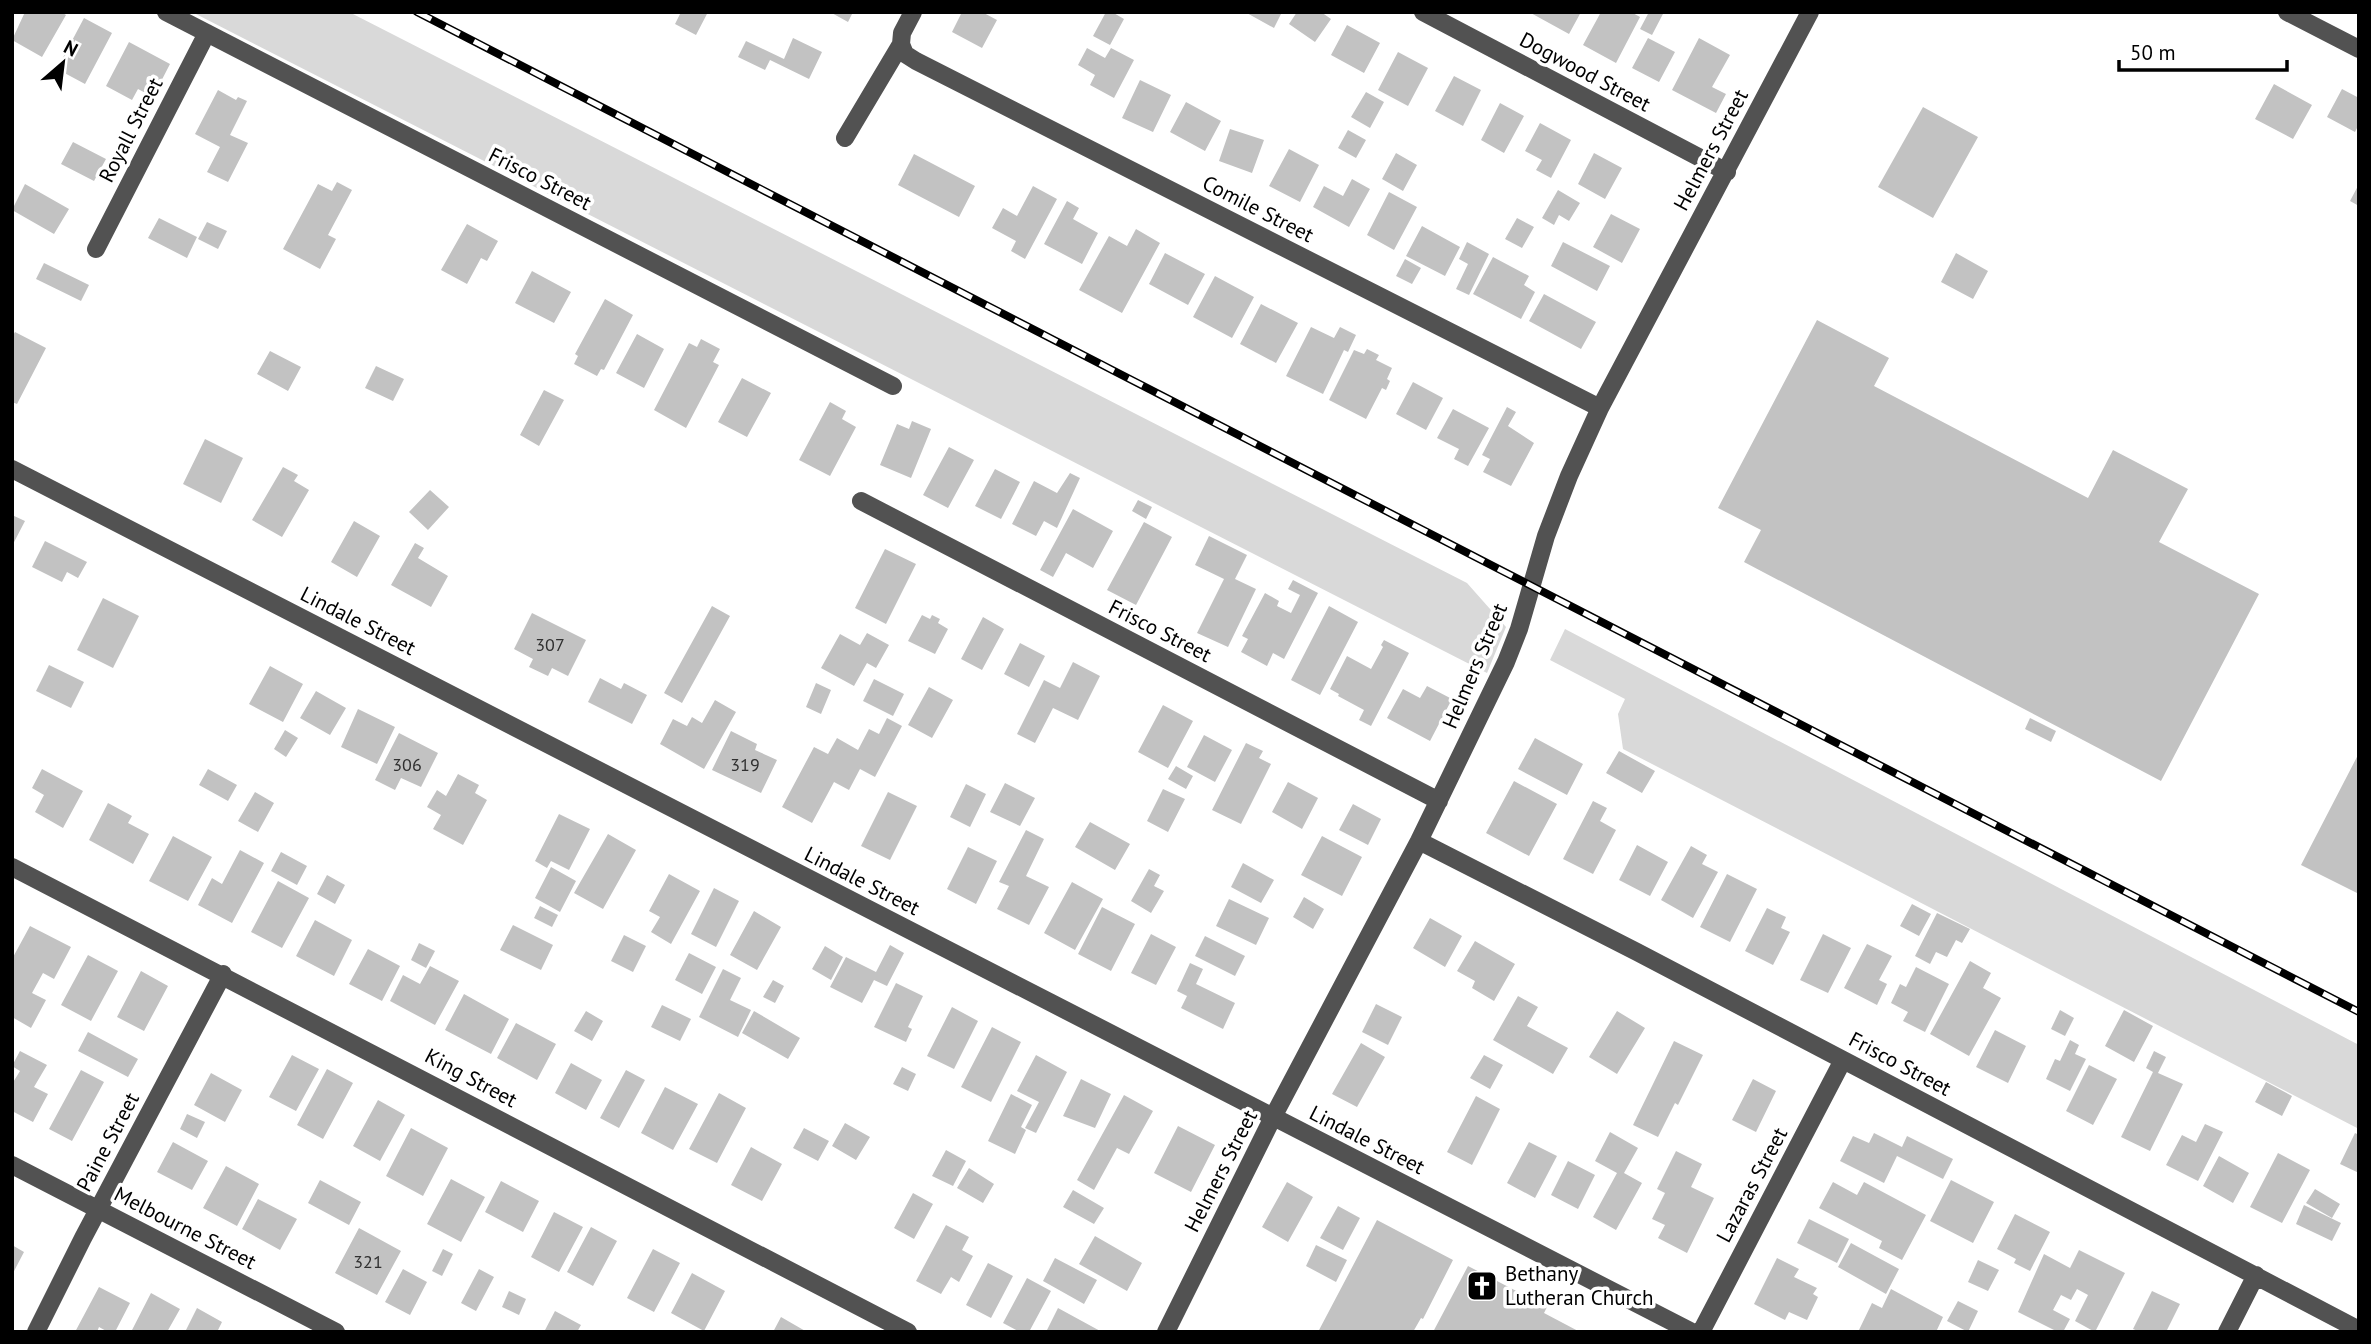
<svg xmlns="http://www.w3.org/2000/svg" width="2371" height="1344" viewBox="0 0 2371 1344" font-family="'PT Sans',sans-serif">
  <style>
    .green { fill: #d9d9d9 }
    .building { fill: #c2c2c2 }
    .lines { fill: none; stroke-linecap: round; stroke-linejoin: round }
    .minor { stroke: #525252; stroke-width: 18 }
    .rail-casing { stroke: #000; stroke-width: 8 }
    .rail { stroke: #fff; stroke-width: 5; stroke-dasharray: 16; stroke-linecap: butt }
    .labels { text-anchor: middle; stroke-width: 7; stroke-linejoin: round; paint-order: stroke }
    .number-label { font-size: 18px; fill: #303030 }
    .street-label { font-size: 21px; fill: #000; stroke: #fff }
    .poi-label { font-size: 21px; fill: #000; stroke: #fff; text-anchor: start }
  </style>
  <rect width="100%" height="100%" fill="#fff"/>
  <!-- green -->
  <path class="green" d="M192 12H349L1467 583 1506 627 1487 673Z
    M1565 629 2359 1045V1129L1623 749 1618 714 1625 699 1550 660Z"/>
  <!-- building -->
  <path class="building" d="M25 12H61L66 15 42 57 12 40Z
    M681 12H708L696 35 675 24Z
    M830 12H853L848 22Z
    M962 12H982L997 20 982 48 952 32Z
    M1106 12H1112L1124 19 1110 45 1093 36Z
    M1245 12H1282L1274 28Z
    M1297 12H1321L1331 19 1315 42 1289 24Z
    M1529 12H1581L1569 34Z
    M1601 12H1631L1640 17 1616 63 1583 45Z
    M1649 12H1664L1652 35 1640 29Z
    M84 18 112 33 85 84 57 69Z
    M1347 25 1380 43 1364 73 1331 55Z
    M793 38 822 52 809 79 770 60 765 70 738 57 746 41 784 59Z
    M1648 38 1675 52 1659 82 1632 68Z
    M1699 38 1730 55 1712 87 1726 94 1716 113 1672 90Z
    M129 42 170 64 153 97 138 89 132 100 106 86Z
    M1087 48 1105 58 1111 48 1134 60 1114 98 1090 85 1095 75 1078 65Z
    M1398 52 1428 68 1408 106 1378 90Z
    M1454 76 1481 90 1463 126 1435 111Z
    M1140 80 1171 95 1153 132 1122 118Z
    M2274 84 2312 105 2293 139 2255 119Z
    M2342 89 2359 98V124L2355 132 2327 117Z
    M218 90 236 100 238 97 247 101 230 135 248 143 228 182 207 172 220 147 195 134Z
    M1366 92 1384 102 1370 128 1351 117Z
    M1186 102 1221 121 1205 151 1170 132Z
    M1500 103 1524 116 1504 153 1481 140Z
    M1923 107 1978 137 1933 218 1878 187Z
    M1540 123 1571 140 1551 178 1536 170 1542 160 1525 151Z
    M1230 129 1264 140 1252 173 1219 161Z
    M1348 130 1366 140 1356 158 1338 148Z
    M73 142 106 159 94 181 61 164Z
    M1289 149 1319 165 1300 202 1269 186Z
    M1396 153 1417 165 1403 191 1382 179Z
    M1594 153 1622 168 1605 199 1578 184Z
    M914 154 975 186 959 217 898 185Z
    M1352 179 1370 189 1349 227 1313 207 1324 186 1343 196Z
    M337 182 352 190 328 235 336 239 320 269 283 249 318 184 332 191Z
    M25 184 69 209 54 234 12 210Z
    M2359 184V206L2350 201Z
    M1033 186 1057 199 1025 259 1011 251 1016 241 992 228 1003 208 1017 216Z
    M1558 190 1580 203 1569 221 1559 215 1554 225 1542 218Z
    M1389 192 1417 207 1394 250 1367 235Z
    M1067 201 1079 208 1073 219 1098 233 1082 264 1044 244Z
    M1611 214 1640 229 1622 263 1593 247Z
    M159 218 197 237 187 258 148 238Z
    M1517 218 1534 227 1522 248 1505 239Z
    M207 222 227 231 218 249 198 239Z
    M467 224 498 241 487 261 481 258 467 284 441 270Z
    M1422 226 1460 247 1445 276 1406 256Z
    M1136 229 1160 243 1122 313 1079 290 1109 236 1127 246Z
    M1467 242 1489 254 1469 295 1456 289 1468 264 1459 259Z
    M1563 242 1610 266 1597 291 1551 266Z
    M1165 253 1205 274 1188 305 1149 284Z
    M1956 253 1988 271 1973 299 1941 282Z
    M1493 257 1529 276 1524 285 1535 292 1521 319 1473 294Z
    M1405 259 1421 268 1412 284 1396 276Z
    M44 263 89 285 81 301 36 279Z
    M532 271 571 292 554 323 515 303Z
    M1215 276 1254 297 1232 338 1193 317Z
    M1544 294 1596 322 1581 349 1529 321Z
    M605 299 633 315 604 370 601 369 597 376 574 364 578 356 575 354Z
    M1261 304 1298 323 1276 363 1240 344Z
    M1817 320 1889 358 1874 386 2088 498 2113 450 2188 489 2159 542 2259 594 2161 781 1744 562 1761 530 1718 508Z
    M1311 327 1334 338 1340 327 1356 335 1348 352 1344 350 1323 394 1286 376Z
    M15 332 46 348 17 404 12 402V337Z
    M637 334 664 349 644 388 616 373Z
    M701 339 720 349 713 362 719 365 686 428 654 410 689 343 697 347Z
    M1367 349 1379 355 1376 360 1392 368 1387 379 1390 381 1386 390 1382 388 1366 419 1329 400 1354 350 1364 354Z
    M270 351 301 367 288 391 257 374Z
    M376 366 404 379 393 401 365 388Z
    M742 378 771 393 747 437 718 422Z
    M1413 382 1443 398 1426 430 1396 414Z
    M544 390 564 400 539 446 520 435Z
    M830 402 846 411 842 419 856 427 830 476 799 460Z
    M1507 407 1516 412 1508 426 1534 443 1511 486 1483 472 1490 459 1482 455Z
    M1453 409 1489 428 1468 466 1454 459 1459 449 1437 438Z
    M912 421 931 429 911 478 880 465 897 424 909 429Z
    M205 439 243 458 221 503 183 484Z
    M949 447 974 460 948 508 923 495Z
    M283 467 298 475 294 481 309 490 282 537 252 520Z
    M995 469 1020 482 1001 519 975 506Z
    M1070 473 1080 478 1057 528 1044 521 1036 536 1012 524 1034 481 1057 493Z
    M430 490 449 507 428 530 409 512Z
    M1138 500 1152 507 1146 519 1132 511Z
    M1073 509 1113 531 1093 568 1066 553 1053 577 1040 570Z
    M12 515 25 521 12 546Z
    M354 521 380 536 357 577 331 562Z
    M1144 522 1172 537 1136 605 1107 590Z
    M1209 536 1247 555 1235 579 1256 589 1228 647 1197 633 1224 579 1195 565Z
    M45 541 87 562 78 578 67 572 62 582 32 567Z
    M415 543 424 548 418 558 448 576 431 607 391 585Z
    M885 549 916 564 886 624 855 608Z
    M1293 580 1318 593 1284 659 1273 653 1267 666 1241 652 1248 639 1242 636 1265 593 1279 601 1277 606 1291 613 1300 595 1288 589Z
    M103 598 139 616 113 668 77 650Z
    M712 606 730 616 682 703 664 693Z
    M1329 606 1358 622 1320 695 1291 680Z
    M532 613 586 640 568 676 552 668 548 676 529 667 533 659 514 649Z
    M922 615 930 619 932 615 940 619 938 623 948 629 935 654 908 641Z
    M983 617 1004 629 982 670 961 659Z
    M867 633 889 645 876 668 867 663 854 686 821 668 840 634 860 645Z
    M1384 640 1409 653 1371 726 1359 720 1364 710 1338 696 1339 694 1330 689 1347 656 1371 669 1383 647 1381 645Z
    M1020 643 1045 656 1029 687 1004 674Z
    M1073 662 1100 676 1078 720 1053 708 1035 743 1017 734 1044 680 1060 688Z
    M49 665 84 682 71 708 36 691Z
    M270 666 303 684 283 722 249 704Z
    M600 678 621 689 624 683 647 695 632 724 588 702Z
    M874 679 904 694 893 716 863 701Z
    M816 683 831 690 821 714 806 707Z
    M1427 686 1452 699 1430 741 1387 718 1403 689 1420 698Z
    M929 687 953 700 932 738 908 725Z
    M316 691 346 708 330 735 300 718Z
    M715 700 736 712 704 769 660 744 673 719 687 726 692 717 702 723Z
    M1163 705 1193 721 1168 768 1138 752Z
    M358 709 395 727 377 764 341 747Z
    M887 718 902 726 875 777 860 769 849 790 834 782 812 823 782 807 814 747 828 754 837 738 858 750 869 729 879 734Z
    M2030 718 2056 731 2051 742 2025 729Z
    M285 730 298 738 286 757 274 749Z
    M731 731 757 744 755 750 777 760 761 793 712 770Z
    M399 733 438 753 421 787 401 778 395 790 375 780Z
    M1204 735 1232 750 1215 782 1187 767Z
    M1535 738 1583 764 1567 795 1518 769Z
    M1246 743 1263 751 1259 758 1271 764 1241 824 1212 810Z
    M1619 751 1655 771 1642 793 1606 773Z
    M2359 753V894L2301 865Z
    M1176 766 1193 776 1186 789 1168 779Z
    M42 769 83 791 63 828 35 812 44 795 32 788Z
    M208 769 237 785 228 801 199 785Z
    M458 774 479 785 475 793 487 800 463 845 433 829 441 815 427 807 437 790 446 796Z
    M1514 781 1557 804 1529 856 1486 833Z
    M1288 782 1318 798 1302 829 1272 812Z
    M1005 783 1035 798 1020 826 990 812Z
    M966 784 986 794 970 827 950 817Z
    M1163 789 1185 799 1168 832 1147 821Z
    M255 792 274 803 258 832 238 821Z
    M888 792 917 806 890 860 861 846Z
    M1593 801 1607 808 1600 821 1616 830 1593 874 1563 859Z
    M108 803 132 816 128 823 149 834 133 864 89 840Z
    M1353 804 1381 819 1368 845 1339 830Z
    M559 814 590 829 569 870 551 861 547 868 535 861Z
    M1090 822 1130 844 1115 870 1075 847Z
    M1026 830 1044 839 1026 876 1049 887 1029 925 997 909 1009 886 999 882Z
    M608 834 636 850 603 909 574 893Z
    M173 836 212 857 188 901 149 881Z
    M1322 836 1362 857 1342 896 1301 875Z
    M1637 845 1668 862 1650 896 1619 880Z
    M1691 846 1707 855 1702 864 1718 872 1693 918 1661 900Z
    M968 847 997 861 976 904 947 889Z
    M240 850 264 863 232 923 198 905 212 878 222 884Z
    M281 852 307 866 297 885 271 871Z
    M1243 863 1274 880 1261 903 1231 887Z
    M551 867 576 881 560 912 535 898Z
    M1149 869 1160 875 1154 886 1164 891 1151 913 1131 901Z
    M669 874 700 891 671 944 651 932 660 917 649 911Z
    M1727 874 1757 889 1730 942 1700 927Z
    M327 875 345 885 335 904 317 894Z
    M278 881 309 898 282 948 251 932Z
    M1072 882 1103 899 1075 950 1044 933Z
    M714 888 739 901 716 947 691 934Z
    M1304 897 1324 909 1313 929 1293 917Z
    M1229 899 1269 918 1256 945 1216 926Z
    M1912 904 1931 914 1919 936 1900 926Z
    M540 906 558 915 552 927 534 918Z
    M1102 907 1135 924 1111 971 1078 954Z
    M1767 908 1786 917 1781 928 1790 932 1773 965 1745 951Z
    M754 911 781 927 757 970 730 955Z
    M1937 913 1970 929 1962 943 1956 940 1947 957 1936 952 1930 964 1915 956Z
    M1430 918 1462 936 1445 967 1413 948Z
    M315 920 352 940 334 976 296 956Z
    M513 925 553 945 541 970 500 950Z
    M30 926 71 947 54 979 43 973 32 993 46 1000 31 1028 12 1017V959Z
    M1151 934 1176 947 1156 985 1131 973Z
    M1823 934 1851 948 1828 993 1800 980Z
    M624 935 646 946 633 972 611 961Z
    M1205 936 1245 956 1235 976 1195 956Z
    M1475 941 1515 964 1494 1001 1472 988 1475 981 1457 971Z
    M419 943 435 951 426 968 411 960Z
    M1867 944 1892 956 1879 980 1887 984 1877 1005 1844 988Z
    M890 945 904 953 887 986 874 980 862 1003 830 987 846 957 876 972Z
    M825 946 843 957 831 980 812 969Z
    M368 949 400 966 382 1001 349 984Z
    M689 953 716 967 702 994 675 980Z
    M88 955 118 971 91 1021 61 1005Z
    M1970 961 1991 973 1983 988 2001 998 1969 1056 1930 1034Z
    M1190 963 1203 969 1196 984 1235 1003 1223 1029 1181 1008 1187 996 1177 991Z
    M430 966 459 981 435 1025 390 1001 403 975 420 984Z
    M1916 967 1949 984 1925 1032 1903 1021 1908 1012 1891 1003 1900 984 1906 987Z
    M723 969 741 978 730 1000 751 1010 738 1037 699 1017Z
    M141 971 168 986 144 1031 117 1017Z
    M773 980 784 986 775 1003 763 997Z
    M896 983 923 996 908 1027 912 1029 906 1042 874 1027Z
    M464 994 509 1019 491 1054 445 1030Z
    M1518 996 1538 1007 1527 1026 1568 1048 1553 1074 1493 1040Z
    M1376 1004 1402 1017 1388 1045 1362 1032Z
    M662 1005 691 1019 680 1041 651 1027Z
    M952 1007 978 1021 954 1069 927 1056Z
    M2060 1010 2074 1018 2065 1036 2051 1029Z
    M2124 1010 2153 1026 2134 1062 2105 1046Z
    M586 1011 603 1021 592 1041 574 1031Z
    M754 1011 800 1038 788 1059 742 1033Z
    M1617 1011 1645 1028 1617 1074 1589 1057Z
    M516 1023 556 1044 537 1080 497 1058Z
    M992 1027 1021 1042 991 1102 961 1087Z
    M1995 1030 2026 1046 2008 1083 1976 1067Z
    M88 1032 138 1059 128 1077 78 1051Z
    M2070 1040 2079 1045 2075 1054 2086 1059 2070 1091 2046 1079 2055 1059 2060 1061Z
    M1674 1041 1703 1055 1678 1105 1675 1103 1658 1137 1633 1125Z
    M1361 1043 1385 1057 1357 1107 1332 1094Z
    M20 1051 47 1065 34 1087 48 1094 33 1122 12 1111V1084L20 1071 12 1066Z
    M2154 1051 2166 1057 2158 1073 2183 1084 2150 1151 2121 1137 2153 1072 2146 1068Z
    M292 1055 319 1069 296 1111 269 1097Z
    M1036 1055 1067 1072 1036 1133 1025 1128 1039 1102 1017 1091Z
    M1484 1055 1503 1065 1490 1089 1470 1078Z
    M571 1063 602 1080 586 1110 555 1093Z
    M2089 1065 2117 1079 2093 1125 2066 1111Z
    M902 1067 916 1074 908 1091 893 1084Z
    M327 1069 353 1083 323 1139 297 1125Z
    M81 1070 104 1082 72 1141 49 1129Z
    M626 1070 645 1080 619 1128 600 1118Z
    M211 1073 242 1090 225 1122 194 1105Z
    M1081 1079 1111 1094 1095 1128 1063 1116Z
    M1753 1079 1776 1091 1756 1132 1732 1120Z
    M2266 1082 2292 1096 2282 1116 2255 1102Z
    M665 1087 698 1104 673 1150 641 1133Z
    M719 1093 746 1108 717 1163 689 1149Z
    M1011 1094 1032 1105 1021 1127 1026 1130 1015 1154 988 1141Z
    M1124 1095 1153 1111 1129 1154 1117 1148 1094 1190 1077 1180Z
    M1476 1096 1500 1109 1472 1165 1447 1152Z
    M378 1100 405 1115 380 1161 353 1146Z
    M187 1114 205 1122 197 1138 180 1129Z
    M845 1123 870 1137 856 1160 832 1146Z
    M2205 1124 2223 1132 2198 1181 2166 1165 2182 1135 2196 1142Z
    M1178 1126 1215 1145 1191 1192 1154 1173Z
    M411 1128 448 1148 423 1196 386 1176Z
    M804 1128 829 1141 818 1161 793 1148Z
    M1610 1132 1638 1148 1624 1173 1642 1183 1616 1230 1593 1217 1617 1173 1595 1161Z
    M1874 1133 1902 1147 1907 1136 1953 1159 1943 1179 1897 1156 1884 1183 1840 1161 1853 1136 1869 1143Z
    M2355 1133 2359 1135V1173L2340 1164Z
    M173 1142 208 1161 192 1190 157 1172Z
    M1529 1142 1557 1156 1535 1198 1507 1183Z
    M751 1147 782 1164 762 1201 731 1185Z
    M946 1150 966 1161 953 1186 932 1176Z
    M1676 1151 1702 1164 1691 1187 1714 1198 1687 1253 1658 1238 1665 1225 1652 1219 1665 1193 1657 1189Z
    M2278 1153 2310 1170 2282 1223 2250 1207Z
    M2219 1156 2249 1173 2233 1203 2203 1186Z
    M1568 1161 1595 1175 1578 1209 1551 1195Z
    M226 1166 259 1184 237 1226 203 1208Z
    M969 1168 994 1184 983 1203 957 1188Z
    M451 1179 485 1197 461 1242 427 1224Z
    M320 1180 361 1202 349 1225 308 1203Z
    M1951 1180 1994 1202 1973 1243 1930 1221Z
    M501 1181 539 1201 523 1232 485 1212Z
    M1287 1182 1313 1197 1288 1242 1262 1227Z
    M1833 1182 1857 1195 1864 1182 1926 1215 1902 1260 1879 1248 1882 1241 1819 1208Z
    M2315 1189 2340 1204 2332 1218 2306 1203Z
    M1073 1190 1104 1208 1094 1224 1063 1207Z
    M913 1193 933 1204 914 1239 894 1228Z
    M258 1199 297 1219 280 1250 242 1229Z
    M2304 1205 2341 1223 2332 1241 2296 1224Z
    M1338 1206 1360 1218 1343 1250 1320 1238Z
    M554 1212 583 1227 559 1272 531 1257Z
    M2015 1214 2050 1232 2030 1271 2014 1263 2016 1259 1997 1249Z
    M1809 1219 1849 1239 1837 1263 1797 1243Z
    M1377 1220 1453 1260 1423 1319 1421 1318 1413 1332H1318Z
    M946 1225 969 1237 962 1250 973 1256 959 1282 951 1277 941 1294 916 1281Z
    M591 1227 617 1241 593 1286 567 1272Z
    M359 1228 401 1251 377 1295 335 1273Z
    M1095 1236 1142 1263 1127 1291 1079 1264Z
    M1851 1243 1899 1269 1886 1294 1838 1267Z
    M12 1245 24 1252 12 1275Z
    M1316 1245 1347 1260 1336 1282 1306 1266Z
    M443 1249 453 1254 442 1276 432 1271Z
    M653 1249 680 1263 654 1312 627 1298Z
    M2079 1250 2125 1273 2095 1332 2075 1321 2088 1295 2077 1289 2071 1300 2061 1295 2053 1310 2070 1319 2063 1332H2058L2018 1312 2044 1254 2070 1268Z
    M1055 1258 1097 1280 1084 1304 1043 1281Z
    M1777 1258 1799 1269 1794 1277 1817 1288 1813 1294 1818 1297 1807 1320 1789 1312 1785 1320 1754 1304Z
    M1978 1260 1999 1270 1988 1291 1968 1282Z
    M988 1263 1013 1276 991 1318 966 1305Z
    M1468 1266 1547 1307 1544 1313 1580 1332H1433Z
    M403 1269 427 1282 410 1315 385 1302Z
    M479 1269 494 1277 476 1311 461 1303Z
    M692 1273 725 1291 704 1331 671 1313Z
    M1027 1278 1051 1291 1029 1332H1020L1003 1323Z
    M99 1287 130 1303 115 1332H108L99 1327 97 1332H75Z
    M1891 1289 1943 1317 1936 1332H1858L1872 1303 1882 1308Z
    M509 1291 526 1299 519 1315 502 1307Z
    M2152 1291 2180 1304 2166 1332H2140L2133 1329Z
    M151 1293 180 1309 167 1332H131Z
    M1958 1301 1978 1311 1968 1332 1947 1321Z
    M197 1308 222 1322 217 1332H185Z
    M1058 1308 1102 1332H1046Z
    M555 1311 581 1325 577 1332H544Z
    M781 1317 807 1332H773Z"/>
  <g class="lines">
    <!-- minor -->
    <path class="minor" d="M166 12 893 386
      M1423 12 1727 172
      M2287 12 2359 49
      M901 44 905 54 916 61 1600 408
      M845 138 901 44 902 33 913 12
      M96 249 207 33
      M12 469 1692 1332
      M861 501 1439 801
      M1419 841 1637 952 2359 1330
      M12 867 908 1332
      M12 1165 336 1332
      M36 1332 83 1238 223 974
      M1166 1332 1273 1117 1419 841 1506 662 1519 629 1546 536 1569 476 1600 408 1810 12
      M1701 1332 1843 1060
      M2227 1332 2256 1275"/>
    <!-- rail casing -->
    <g class="rail-casing">
      <path id="rail" d="M417 12 2359 1012"/>
    </g>
    <!-- rail -->
    <use href="#rail" class="rail"/>
  </g>
  <!-- icons -->
  <defs>
    <g id="church-square" transform="scale(1.575)"><rect x="-9" y="-9" width="18" height="18" rx="4" fill="#000" stroke="#fff"/><path d="M-1.2-6h2.4v3.5h3.3v2.4h-3.3V6h-2.4V-.1h-3.3v-2.4h3.3Z" fill="#fff"/></g>
  </defs>
  <g fill-rule="evenodd">
    <use href="#church-square" x="1482" y="1286"/>
  </g>
  <g class="labels">
    <!-- number labels -->
    <g class="number-label">
      <text x="550" y="651">307</text>
      <text x="407" y="771">306</text>
      <text x="745" y="771">319</text>
      <text x="368" y="1268">321</text>
    </g>
    <!-- street labels -->
    <g class="street-label">
      <text transform="translate(1585 72) rotate(28)" y="7">Dogwood Street</text>
      <text transform="translate(131 130) rotate(-63)" y="7">Royall Street</text>
      <text transform="translate(1711 150) rotate(-62)" y="7">Helmers Street</text>
      <text transform="translate(540 179) rotate(27)" y="7">Frisco Street</text>
      <text transform="translate(1258 209) rotate(27)" y="7">Comile Street</text>
      <text transform="translate(358 621) rotate(27)" y="7">Lindale Street</text>
      <text transform="translate(1160 631) rotate(27)" y="7">Frisco Street</text>
      <text transform="translate(1475 666) rotate(-67)" y="7">Helmers Street</text>
      <text transform="translate(862 881) rotate(27)" y="7">Lindale Street</text>
      <text transform="translate(1900 1064) rotate(28)" y="7">Frisco Street</text>
      <text transform="translate(471 1078) rotate(28)" y="7">King Street</text>
      <text transform="translate(1367 1140) rotate(27)" y="7">Lindale Street</text>
      <text transform="translate(108 1142) rotate(-62)" y="7">Paine Street</text>
      <text transform="translate(1221 1171) rotate(-63)" y="7">Helmers Street</text>
      <text transform="translate(1752 1185) rotate(-62)" y="7">Lazaras Street</text>
      <text transform="translate(185 1228) rotate(27)" y="7">Melbourne Street</text>
    </g>
    <!-- poi labels -->
    <g class="poi-label">
      <text x="1505" y="1281">Bethany<tspan x="1505" dy="24">Lutheran Church</tspan></text>
    </g>
  </g>
  <!-- border -->
  <rect width="2371" height="1344" fill="none" stroke="#000000" stroke-width="28"/>
  <!-- north arrow -->
  <g transform="translate(63 63) rotate(28)" stroke="#ffffff" stroke-width="5" paint-order="stroke">
  <path d="M0-5L12 26L0 18L-12 26Z" fill="#000000"/>
  <text y="-10" font-size="19" font-weight="bold" text-anchor="middle" fill="#000000">N</text>
  </g>
  <!-- scale -->
  <path d="M2119 60v10h168v-10" fill="none" stroke="#000000" stroke-width="3.5"/>
  <text x="2130" y="60" font-size="21" fill="#000000" stroke="#ffffff" stroke-width="5" paint-order="stroke">50 m</text>
</svg>
